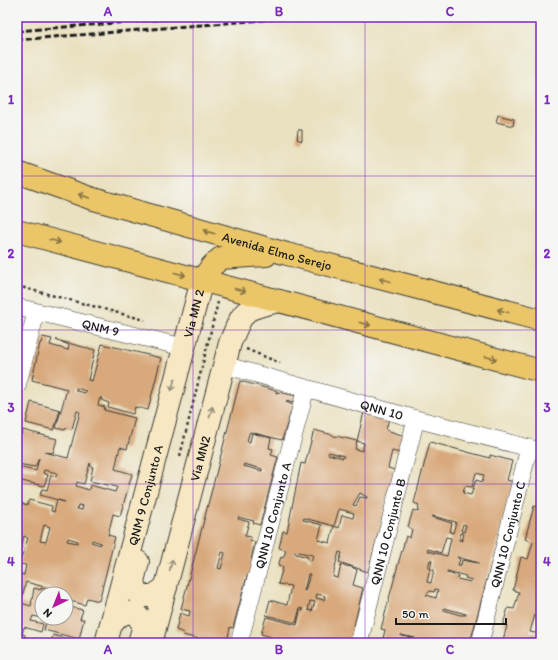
<svg xmlns="http://www.w3.org/2000/svg" width="558" height="660" viewBox="0 0 558 660" font-family="Itim,sans-serif">
  <style>
    .building { fill: #d8a97c; fill-rule: evenodd }
    .lines { fill: none; stroke-linecap: round; stroke-linejoin: round }
    .street-casing { stroke: #3b3a35; stroke-width: 18 }
    .secondary-casing { stroke: #3b3a35; stroke-width: 24 }
    .primary-casing { stroke: #3b3a35; stroke-width: 24 }
    .path { stroke: #3b3a35; stroke-width: 2.5; stroke-dasharray: 3 3; stroke-linecap: butt }
    .street { stroke: #fff; stroke-width: 17 }
    .secondary { stroke: #f7e8c3; stroke-width: 22 }
    .primary { stroke: #ebc669; stroke-width: 22 }
    .rail { stroke: #1c1c1c; stroke-width: 3; stroke-dasharray: 6 3; stroke-linecap: butt }
    .oneway { stroke: #847142 }
    .oneway2 { stroke: #948c78 }
    .grid { fill: none; stroke: #7b2cbf; stroke-width: 1; stroke-opacity: 0.55 }
    .labels { text-anchor: middle; stroke-width: 3; stroke-linejoin: round; paint-order: stroke }
    .street-label { font-size: 13px; fill: #1c1c1c; stroke: #f6f6f2 }
    .neatline { fill: none; stroke: #7b2cbf; stroke-width: 1.5 }
    .grid-label { font-size: 13px; text-anchor: middle; font-weight: bold; fill: #7b2cbf }
  </style>
  <rect width="100%" height="100%" fill="#f6f6f2"/>
  <filter id="ink" filterUnits="userSpaceOnUse"><feTurbulence type="fractalNoise" baseFrequency=".025" numOctaves="2"/><feDisplacementMap in="SourceGraphic" scale="8" xChannelSelector="R" yChannelSelector="G"/><feConvolveMatrix kernelMatrix="1 2 1 2 8 2 1 2 1" color-interpolation-filters="sRGB"/></filter>
  <filter id="wash" filterUnits="userSpaceOnUse"><feTurbulence type="fractalNoise" baseFrequency=".012" numOctaves="4" result="noise"/><feDisplacementMap in="SourceGraphic" scale="16" xChannelSelector="R" yChannelSelector="G"/><feGaussianBlur stdDeviation="0.9" result="paint"/><feColorMatrix in="noise" values="0 0 0 0 0 0 0 0 0 0 0 0 0 0 0 0 0 1.4 0 .05"/><feComposite in="paint" operator="in"/></filter>
  <g filter="url(#wash)">
    <rect width="100%" height="100%" fill="#eae1c0"/>
    <g id="blocks">
      <!-- building -->
      <path class="building" d="M498 115 514 119 513 126 496 122Z
        M298 130H302V141L297 139Z
        M43 337 52 339 50 345 68 350 69 345 56 340 95 350 88 380 92 381 102 344 161 358 148 410 135 407 133 414 108 407 109 403 101 400 102 398H100L98 405 105 407 104 410 135 418 127 449 120 447 115 469 132 474 120 516 113 514 108 535 115 537 99 601 87 598 85 605 66 600V594H42V618L33 616 31 621 43 624 41 632 24 627 22 634 25 635V640L34 643H17V602L31 606 34 588 41 590V588L60 593V591L26 582 21 601 17 600V573L24 575 26 565 19 564 28 538 24 536 19 555 17 554V522L19 512H17V502L27 505 29 500 52 506 51 511 54 512 57 500 65 502 40 495 42 489 47 490 51 475 56 477 57 473 44 470 43 473 48 475 44 486 17 480V467L36 471 39 458 35 467 17 464 18 433 22 434 23 430 57 439 53 453 44 452 68 458 80 412 77 411 72 429 66 428 65 430 56 428 67 389 32 380 40 343H41ZM76 388 86 391 85 393 76 391ZM90 463 91 467H93L90 481 117 487 115 492 90 485 89 490 76 486 77 482 84 484ZM78 505 83 506 82 510 77 509ZM44 525 50 527 46 542 40 541ZM68 538 78 541 77 543 67 541ZM92 540 101 543 100 545 91 542Z
        M240 381 277 391 276 393 279 392 296 396 294 403 286 401V402L293 405 282 440 250 432 249 434 247 441 250 442 252 433 271 438 269 448 273 449 271 455 278 457 260 525 253 523 254 521 238 517V519L249 522 245 536 251 537 250 540 255 542 251 559 255 561 251 577 247 576 233 628 230 627 227 643H215L183 635 184 633 176 630 180 613 189 616 190 611 181 609ZM244 464 262 469V471L243 466ZM222 552 225 553 221 569 218 568Z
        M31 402 60 410 54 430 26 423Z
        M364 412 389 419 386 430 405 436 400 453 392 451 388 468 395 470 368 572 339 562 342 553 339 552 336 563 333 577 338 578 341 565 352 567 357 570 353 585 363 588 350 643H286V641L285 643H269L271 637 261 634 266 617 297 625 300 610 303 611V609L300 608 296 623 266 615 270 600 287 605 291 586 278 584 283 567 278 566 281 557 283 558 286 550 279 548 283 531 287 532 301 463 305 464 314 430 333 435 335 437 336 436 357 441 355 449 362 451 364 443 357 441ZM329 452 344 456 343 458 328 454ZM360 493 367 497V498L360 497 356 506 353 505ZM339 509 354 513 353 518 342 515 339 528 334 526ZM304 518 334 526 330 543 318 540 322 525 303 520ZM294 551 313 555 311 561 308 560V557L296 554ZM308 574H310L305 591H304ZM317 594 325 596 324 600 316 598ZM310 601 315 602 312 611 308 610Z
        M430 442 490 458V455L512 461 507 480 513 482 470 643H382L385 630 381 629 399 561 406 536 410 538 412 529 408 527 413 510 418 512 419 505 414 503ZM476 473 484 475 482 482 476 480 471 495 463 493 465 486 472 487ZM432 516 456 522 453 533 450 532 452 523 432 517ZM463 524 466 525 464 532 461 531ZM461 533 464 534 462 541 459 540ZM446 537 451 538 447 556 427 551 428 549 441 553ZM457 557 479 563 462 560 461 565H458L460 559ZM430 560 432 561 430 569 434 570 431 583 427 582 430 569 428 568ZM447 571 466 576 465 578 472 580 471 582 457 579 458 576 447 573ZM435 589 438 590 436 598 426 595 430 591 434 592ZM444 608 466 614V615H460L444 610ZM401 635 415 638 401 636Z
        M540 493 541 542 538 541V543L541 544V580L537 579 536 580 541 582V617L535 615 530 632 541 634V643H534L535 639 529 638 528 643H502L507 626 503 625 508 608 514 609 519 592 513 590 521 557 528 559 533 542 525 539 534 506 537 507Z
        M66 606 83 610 80 619H84L79 639 44 630 47 618H66Z
        M53 635 78 642 77 643H51Z"/>
    </g>
  </g>
  <g filter="url(#ink)">
    <use href="#blocks" fill-opacity="0" stroke="#3b3a35" stroke-width="1"/>
    <g class="lines">
      <!-- street casing -->
      <g class="street-casing">
        <g id="street">
          <path id="s1" d="M17 307 183 347"/>
          <path id="s2" d="M224 365 416 419 541 451"/>
          <path d="M17 386 36 313"/>
          <path id="s3" d="M239 643 306 388"/>
          <path id="s4" d="M359 643 416 419"/>
          <path id="s5" d="M480 643 529 448"/>
        </g>
      </g>
      <!-- secondary casing -->
      <g class="secondary-casing">
        <g id="secondary">
          <path d="M138 562 133 581 136 592 142 596H153L166 587"/>
          <path d="M111 625C118 616 124 610 136 614L144 625 139 643"/>
          <path id="s6" d="M106 643 202 280"/>
          <path id="s7" d="M151 643 230 343C245 307 242 310 279 301"/>
        </g>
      </g>
      <!-- primary casing -->
      <g class="primary-casing">
        <g id="primary">
          <path id="s8" d="M17 172 90 198 287 254 541 320"/>
          <path d="M17 231 541 371"/>
          <path d="M202 280 212 266 221 258 266 255"/>
        </g>
      </g>
      <!-- path -->
      <path class="path" d="M17 286 145 320
        M246 349 280 363
        M180 456 218 302"/>
      <!-- street -->
      <use href="#street" class="street"/>
      <!-- secondary -->
      <use href="#secondary" class="secondary"/>
      <!-- primary -->
      <use href="#primary" class="primary"/>
      <!-- rail -->
      <path class="rail" d="M17 31 188 17
        M17 40 299 17"/>
    </g>
    <!-- one-way arrows -->
    <defs><path id="oneway-shaft" d="M-6 0H5M1.5-3L5.5 0L1.5 3" fill="none" stroke-width="1.6" stroke-linecap="round" stroke-linejoin="round"/></defs>
    <g class="oneway">
      <use href="#oneway-shaft" transform="translate(84 196) rotate(-161)"/>
      <use href="#oneway-shaft" transform="translate(209 232) rotate(-164)"/>
      <use href="#oneway-shaft" transform="translate(55 241) rotate(15)"/>
      <use href="#oneway-shaft" transform="translate(180 274) rotate(15)"/>
      <use href="#oneway-shaft" transform="translate(385 280) rotate(-165)"/>
      <use href="#oneway-shaft" transform="translate(240 290) rotate(15)"/>
      <use href="#oneway-shaft" transform="translate(503 311) rotate(-165)"/>
      <use href="#oneway-shaft" transform="translate(365 324) rotate(15)"/>
      <use href="#oneway-shaft" transform="translate(491 358) rotate(15)"/>
    </g>
    <g class="oneway2">
      <use href="#oneway-shaft" transform="translate(173 385) rotate(105)"/>
      <use href="#oneway-shaft" transform="translate(211 412) rotate(-75)"/>
      <use href="#oneway-shaft" transform="translate(171 565) rotate(-75)"/>
    </g>
  </g>
  <!-- grid -->
  <path class="grid" d="M193 17V643M365 17V643M17 176H541M17 330H541M17 484H541"/>
  <g class="labels">
    <!-- street labels -->
    <g class="street-label">
      <text dy="5" stroke="none"><textPath href="#s8" startOffset="272">Avenida Elmo Serejo</textPath></text>
      <text dy="5" stroke="none"><textPath href="#s6" startOffset="341">Via MN 2</textPath></text>
      <text dy="5" stroke="none"><textPath href="#s1" startOffset="86">QNM 9</textPath></text>
      <text dy="5" stroke="none"><textPath href="#s2" startOffset="164">QNN 10</textPath></text>
      <text dy="5" stroke="none"><textPath href="#s7" startOffset="191">Via MN2</textPath></text>
      <text dy="5" stroke="none"><textPath href="#s6" startOffset="153">QNM 9 Conjunto A</textPath></text>
      <text dy="5" stroke="none"><textPath href="#s3" startOffset="132">QNN 10 Conjunto A</textPath></text>
      <text dy="5" stroke="none"><textPath href="#s4" startOffset="115">QNN 10 Conjunto B</textPath></text>
      <text dy="5" stroke="none"><textPath href="#s5" startOffset="112">QNN 10 Conjunto C</textPath></text>
    </g>
  </g>
  <!-- margin -->
  <rect width="558" height="660" fill="none" stroke="#f6f6f2" stroke-width="44"/>
  <!-- north arrow -->
  <g transform="translate(54 606) rotate(223)"><circle r="19" fill="#f6f6f2" stroke="#9f9f9c"/>
  <path d="M0-3L7 15L0 10L-7 15Z" fill="#b5179e"/>
  <text y="-6" font-size="11" font-weight="bold" text-anchor="middle" fill="#1c1c1c">N</text>
  </g>
  <!-- scale -->
  <path d="M396 618v6h110v-6" fill="none" stroke="#1c1c1c" stroke-width="2"/>
  <text x="402" y="618" font-size="12" fill="#1c1c1c" stroke="#f6f6f2" stroke-width="3" paint-order="stroke">50 m</text>
  <rect x="22" y="22" width="514" height="616" class="neatline"/>
  <g class="grid-label">
    <text x="108" y="16">A</text>
    <text x="279" y="16">B</text>
    <text x="450" y="16">C</text>
    <text x="11" y="104">1</text>
    <text x="547" y="104">1</text>
    <text x="11" y="258">2</text>
    <text x="547" y="258">2</text>
    <text x="11" y="412">3</text>
    <text x="547" y="412">3</text>
    <text x="11" y="566">4</text>
    <text x="547" y="566">4</text>
    <text x="108" y="654">A</text>
    <text x="279" y="654">B</text>
    <text x="450" y="654">C</text>
  </g>
</svg>
